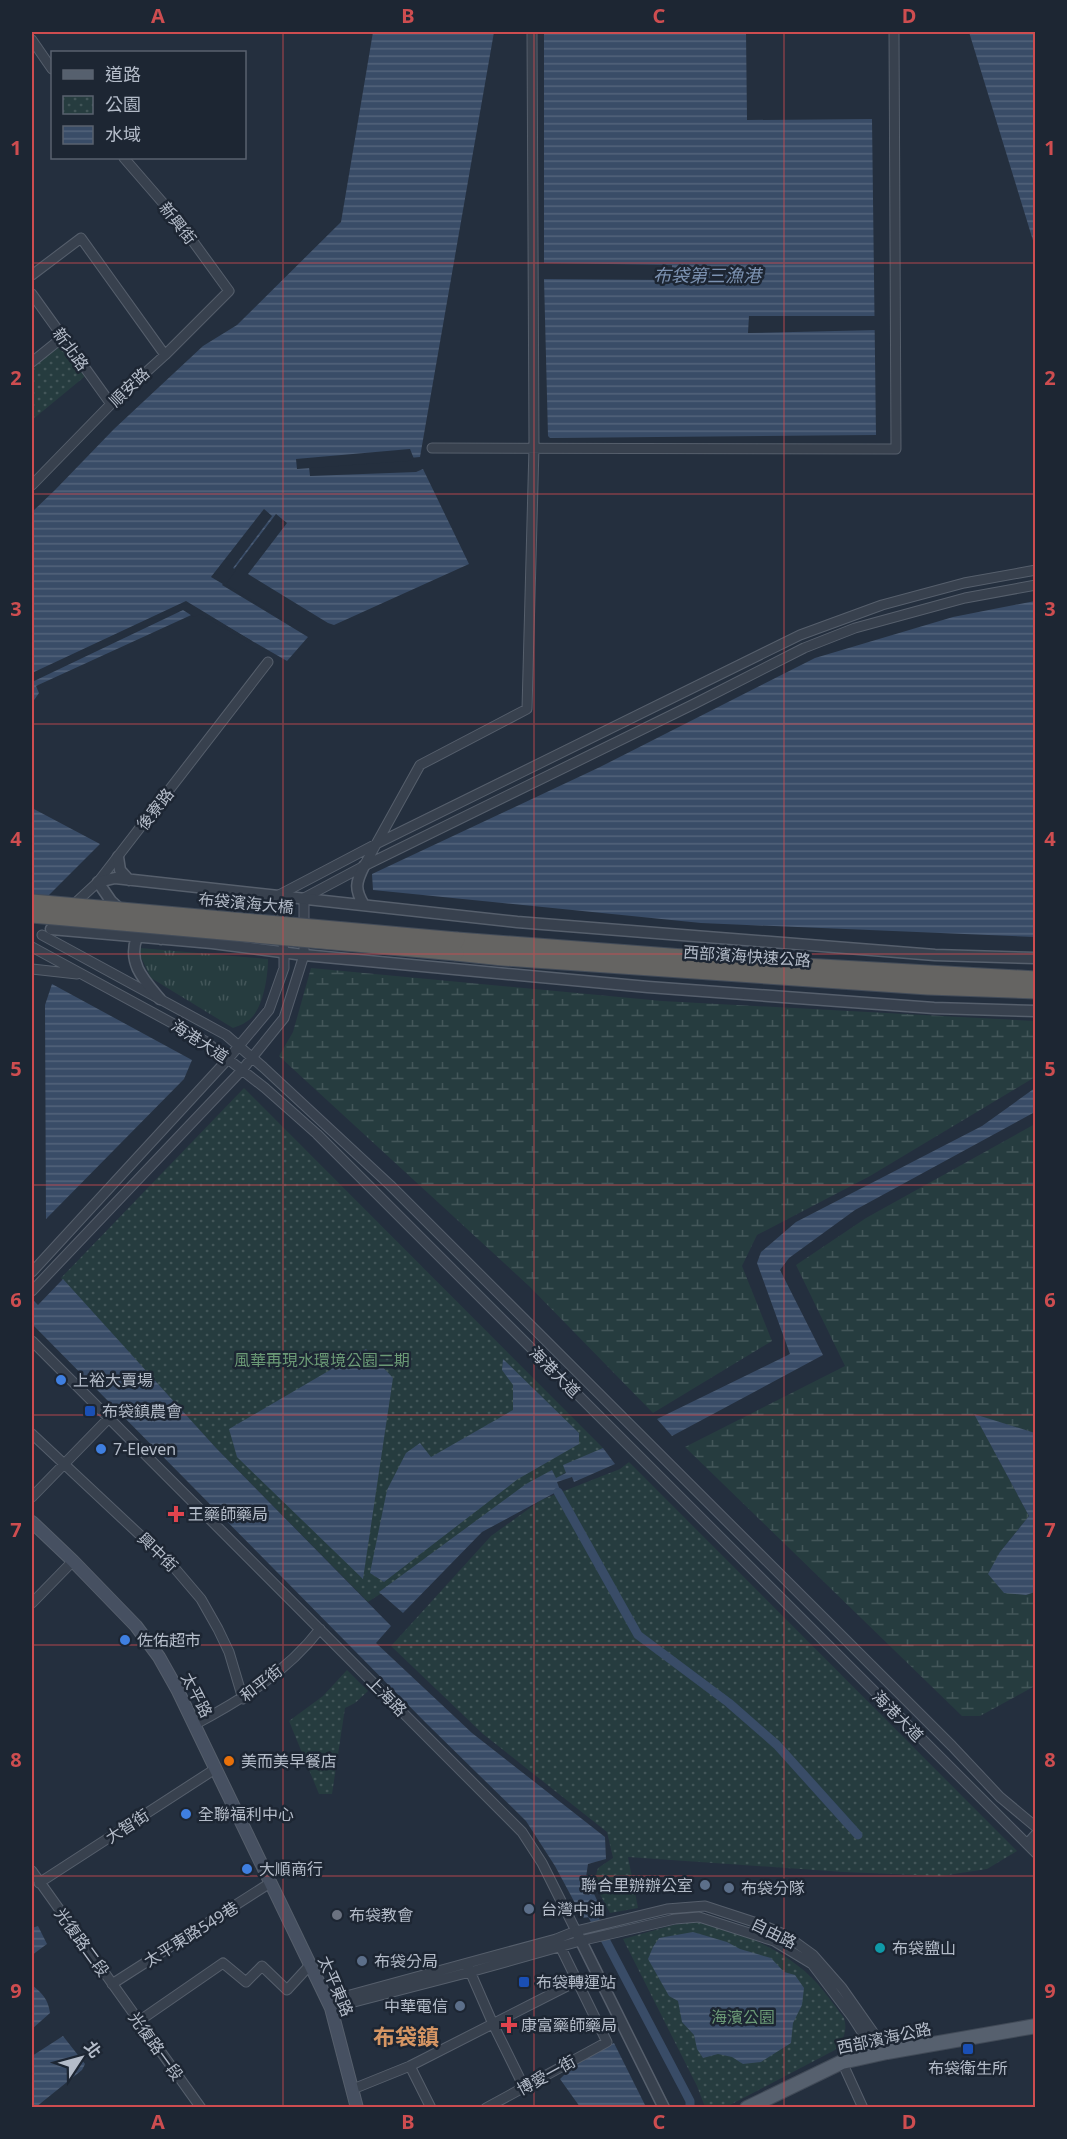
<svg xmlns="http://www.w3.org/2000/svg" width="1067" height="2139" viewBox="0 0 1067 2139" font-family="'Noto Sans','Noto Sans TC',sans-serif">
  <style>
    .grass { fill: url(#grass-tufts) }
    .wetland { fill: url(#wetland-marsh) }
    .park { fill: url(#park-dots) }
    .water { fill: url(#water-rules) }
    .pier { fill: #242f3e }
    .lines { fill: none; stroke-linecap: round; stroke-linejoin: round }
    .canal { stroke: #394c67; stroke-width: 9 }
    .minor-casing { stroke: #565f6c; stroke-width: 11 }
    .tertiary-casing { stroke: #565f6c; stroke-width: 13 }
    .secondary-casing { stroke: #565f6c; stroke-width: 14 }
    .primary-casing { stroke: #414a57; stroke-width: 16 }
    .trunk-casing { stroke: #434c59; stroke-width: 17 }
    .minor { stroke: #38414e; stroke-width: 9 }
    .tertiary { stroke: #38414e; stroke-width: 10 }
    .secondary { stroke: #465061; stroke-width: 12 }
    .primary { stroke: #56606e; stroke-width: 14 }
    .trunk { stroke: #656462; stroke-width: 15 }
    .trunk-bridge-casing { stroke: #434c59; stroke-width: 17; stroke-linecap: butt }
    .trunk-bridge { stroke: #656462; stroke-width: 15 }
    .grid { fill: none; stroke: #ce4d50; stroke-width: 1.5; stroke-opacity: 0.55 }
    .shop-dot { fill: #3f7fe0; stroke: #1d2633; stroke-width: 2 }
    .transit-dot { fill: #1a4fb4; stroke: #1d2633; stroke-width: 2 }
    .health-dot { fill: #e0444e; stroke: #1d2633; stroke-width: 2 }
    .food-dot { fill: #e8710a; stroke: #1d2633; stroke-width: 2 }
    .service-dot { fill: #5c6f8a; stroke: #1d2633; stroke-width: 2 }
    .worship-dot { fill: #6b7280; stroke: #1d2633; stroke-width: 2 }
    .culture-dot { fill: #0f9aa8; stroke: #1d2633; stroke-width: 2 }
    .labels { text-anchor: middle; stroke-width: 5; stroke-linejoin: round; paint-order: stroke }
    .street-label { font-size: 16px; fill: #b4bcc9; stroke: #1d2633 }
    .park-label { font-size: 16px; fill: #6b9a76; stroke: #1d2633 }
    .poi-label { font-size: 16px; fill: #b4bcc9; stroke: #1d2633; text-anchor: start }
    .water-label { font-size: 18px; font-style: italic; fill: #7c92b1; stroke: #1d2633 }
    .district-label { font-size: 22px; font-weight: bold; fill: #d59563; stroke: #1d2633 }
    .neatline { fill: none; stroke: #ce4d50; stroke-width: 2 }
    .grid-label { font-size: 20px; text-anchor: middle; font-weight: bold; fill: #ce4d50 }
  </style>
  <defs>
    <pattern id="grass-tufts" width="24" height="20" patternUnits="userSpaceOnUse" patternTransform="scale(1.5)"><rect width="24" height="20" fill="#263c3f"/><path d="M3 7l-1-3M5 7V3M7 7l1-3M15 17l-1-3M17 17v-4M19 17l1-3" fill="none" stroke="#435659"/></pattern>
    <pattern id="wetland-marsh" width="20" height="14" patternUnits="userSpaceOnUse" patternTransform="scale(1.5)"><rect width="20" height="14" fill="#263c3f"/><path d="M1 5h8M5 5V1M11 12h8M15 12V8" fill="none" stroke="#435659"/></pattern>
    <pattern id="park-dots" width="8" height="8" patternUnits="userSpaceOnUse" patternTransform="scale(1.5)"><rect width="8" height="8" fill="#263c3f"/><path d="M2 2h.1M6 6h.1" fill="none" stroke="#435659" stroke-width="1.8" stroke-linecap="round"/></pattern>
    <pattern id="water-rules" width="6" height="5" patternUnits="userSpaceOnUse" patternTransform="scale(1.5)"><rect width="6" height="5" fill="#394c67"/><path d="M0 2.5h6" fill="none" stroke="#53647b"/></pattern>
  </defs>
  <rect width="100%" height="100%" fill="#242f3e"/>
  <!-- grass -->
  <path class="grass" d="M140 948 268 959C268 977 263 1013 246 1022 242 1025 237 1026 233 1028L151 978 140 955Z"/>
  <!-- wetland -->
  <path class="wetland" d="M311 968 662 1001 1035 1021V1077L870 1176 757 1235 742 1266 772 1341 653 1413 530 1287 279 1056 293 1032Z
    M1035 1124V1433L975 1415 1029 1516 1000 1552 1026 1595 1035 1592V1686L980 1716H962L685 1447 845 1366 796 1265 866 1218Z"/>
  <!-- park -->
  <path class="park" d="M63 337 89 373 32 420V361Z
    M244 1088 603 1448 368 1602 216 1448 61 1278Z
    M629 1462 1017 1851 987 1869 941 1876 843 1872 628 1857 638 1908 610 1913 594 1883 598 1868 613 1858 607 1832 483 1734 391 1646 491 1536 541 1500 620 1469Z
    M347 1670 368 1691 355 1703 345 1708 332 1794H319L289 1721 323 1696Z
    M696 1922C739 1931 785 1949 816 1982 826 1993 835 2006 844 2018 848 2032 843 2039 835 2050L726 2107H705L697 2086 623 1939 677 1924Z"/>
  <!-- water -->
  <path class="water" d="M373 32H494L420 457 309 467 310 476 416 472 423 469 469 564 334 625 328 623 248 574 287 523 276 514 222 585 308 637 287 661 200 611 36 686 39 693 32 703V512L55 490 114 429 203 346 237 325 341 222Z
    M544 32H746L747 120 872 119 876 435 550 438 548 436 544 279Z
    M969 32H1035V247Z
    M1035 601V937L701 923 373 890 372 874 600 767 815 658 953 617Z
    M32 808 100 844 32 912Z
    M52 984 192 1060 184 1079 46 1219 45 1005Z
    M1035 1088V1112L855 1210 789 1258 780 1270 823 1355 672 1436 657 1419 790 1354 757 1263 761 1252 796 1222 982 1126Z
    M63 1279 216 1448 391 1626 376 1643 472 1733 605 1837 606 1859 588 1864 586 1877 604 1915 583 1918 555 1866 526 1821 427 1724 32 1324V1299L38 1305Z
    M366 1349 393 1378 363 1579 237 1457 229 1429Z
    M503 1359 579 1433V1444L518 1479 384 1582 370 1573 387 1490 406 1453 420 1443 431 1457 513 1410V1385L502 1370Z
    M974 1414 1035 1433V1592L1026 1595 1004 1593 988 1574 1000 1552 1029 1516Z
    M603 1448 615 1464 574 1482 572 1477 557 1482 560 1490 482 1532 403 1613 379 1592 526 1484 552 1470 556 1478 566 1473 563 1465Z
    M38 1926 47 1944 32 1955V1928Z
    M693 1932 727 1942 740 1949 771 1958 784 1972 795 1975 804 1988 802 2005 793 2023 791 2043 761 2062 743 2064 732 2057 718 2054 703 2058 697 2049 694 2035 682 2022 678 2001 669 1996 648 1959 653 1947 659 1938Z
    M32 1985C42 1993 48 1999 50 2013L32 2029Z
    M63 2036 85 2064 82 2070 36 2107H32V2056Z
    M614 2043 646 2107H580L560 2079 567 2072 565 2067Z"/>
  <!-- pier -->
  <path class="pier" d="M544 263 672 265V280L544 279Z
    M749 316H876V330L748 333Z
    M410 449 414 459 408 461 297 469 296 459Z
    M264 509 272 516 233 568 236 570 226 584 294 626 211 577Z
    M186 601 252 641 250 643 200 614 194 617 183 610 32 682V673Z"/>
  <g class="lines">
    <!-- canal -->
    <path class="canal" d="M558 1492 638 1635 729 1703 777 1745 858 1835
      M588 1907 690 2101V2108"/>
    <!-- minor casing -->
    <g class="minor-casing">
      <path id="minor" d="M32 40 52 69
        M32 275 81 238 165 355
        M32 294 111 404
        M32 362 63 337
        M432 448 896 449 894 32
        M32 485 111 404 165 355 229 291 176 218 124 158
        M364 866 420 765 527 709 534 447 532 32
        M72 906 98 882 268 662
        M42 935 226 1035 263 1067 390 1185 952 1746 1000 1797 1036 1827
        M32 947 205 1041 265 1088 317 1134 1036 1853
        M32 969 77 974
        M32 1272 228 1059 269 1010 284 968V952L277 896 378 843 800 635 882 605 964 583 1036 570
        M32 1291 242 1070 284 1018 304 955V898L364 866 694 704 804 648 855 628 965 598 1036 585
        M32 1341 522 1832 542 1863 576 1931
        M32 1434 172 1565 201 1599 218 1629 229 1652 243 1699
        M32 1497 109 1418
        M32 1603 73 1561
        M194 1725C241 1700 287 1672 320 1629
        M1027 1844 1036 1834
        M32 1871 201 2108
        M39 1883 215 1769
        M469 1969 493 2024 524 2087
        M112 1984 270 1883
        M328 2001 556 1939 576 1931 667 1909 705 1906 757 1923 784 1934 813 1955 842 1988 887 2052
        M331 2008 470 1972 580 1941 675 1919 699 1917 774 1941 812 1964 853 2018 876 2054
        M139 2021 223 1963 246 1982 262 1966 287 1990 310 1965
        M842 2062 863 2108
        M410 2066 431 2108
        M353 2089 410 2066 577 1981
        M486 2108 607 2042 559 1944"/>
    </g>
    <!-- tertiary casing -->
    <g class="tertiary-casing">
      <path id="tertiary" d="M118 857 120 870 129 880
        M364 866C356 882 354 889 364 905
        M121 910 111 901 98 882 115 878 517 922 935 955 1036 958
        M140 926 161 939
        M51 929 212 943 304 955 648 987 934 1008 1036 1011
        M137 937C127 963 144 980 160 999
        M576 1931 664 2108"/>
    </g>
    <!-- secondary casing -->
    <g class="secondary-casing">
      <path id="secondary" d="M32 1522 73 1561 136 1626 159 1657 177 1689 331 2008 357 2108"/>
    </g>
    <!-- primary casing -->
    <g class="primary-casing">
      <path id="primary" d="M747 2108 842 2062 887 2052 1036 2026"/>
    </g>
    <!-- trunk casing -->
    <g class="trunk-casing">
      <path id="trunk" d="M457 940 804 966 1036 979
        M456 953 503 958 928 987 1036 991"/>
    </g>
    <!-- minor -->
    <use href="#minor" class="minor"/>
    <!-- tertiary -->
    <use href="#tertiary" class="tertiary"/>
    <!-- secondary -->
    <use href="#secondary" class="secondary"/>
    <!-- primary -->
    <use href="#primary" class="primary"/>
    <!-- trunk -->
    <use href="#trunk" class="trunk"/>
    <!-- trunk-bridge casing -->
    <g class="trunk-bridge-casing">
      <path id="trunk-bridge" d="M32 902 457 940
        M32 915 456 953"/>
    </g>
    <!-- trunk-bridge -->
    <use href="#trunk-bridge" class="trunk-bridge"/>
  </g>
  <!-- grid -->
  <path class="grid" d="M283 32V2108M534 32V2108M784 32V2108M32 263H1036M32 494H1036M32 724H1036M32 954H1036M32 1185H1036M32 1415H1036M32 1645H1036M32 1876H1036"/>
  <!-- markers -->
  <g class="shop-dot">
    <circle cx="61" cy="1380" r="6"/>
    <circle cx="101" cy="1449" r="6"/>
    <circle cx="125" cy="1640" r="6"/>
    <circle cx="186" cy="1814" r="6"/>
    <circle cx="247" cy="1869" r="6"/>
  </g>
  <g class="transit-dot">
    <rect x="84" y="1405" width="12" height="12" rx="3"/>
    <rect x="518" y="1976" width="12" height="12" rx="3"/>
    <rect x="962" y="2043" width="12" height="12" rx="3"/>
  </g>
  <g class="health-dot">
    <path d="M173 1505h6v6h6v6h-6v6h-6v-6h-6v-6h6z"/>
    <path d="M506 2016h6v6h6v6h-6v6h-6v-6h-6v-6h6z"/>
  </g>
  <circle class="food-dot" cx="229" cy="1761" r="6"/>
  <g class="service-dot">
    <circle cx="705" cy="1885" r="6"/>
    <circle cx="729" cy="1888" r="6"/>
    <circle cx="529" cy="1909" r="6"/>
    <circle cx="362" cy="1961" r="6"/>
    <circle cx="460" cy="2006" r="6"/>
  </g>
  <circle class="worship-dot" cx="337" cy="1915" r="6"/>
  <circle class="culture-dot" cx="880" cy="1948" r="6"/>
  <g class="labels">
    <!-- street labels -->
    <g class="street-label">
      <text transform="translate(178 223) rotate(52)" y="6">新興街</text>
      <text transform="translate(71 349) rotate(54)" y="6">新北路</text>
      <text transform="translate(129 387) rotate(-44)" y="6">順安路</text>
      <text transform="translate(155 809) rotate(-52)" y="6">後寮路</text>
      <text transform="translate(246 903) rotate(5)" y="6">布袋濱海大橋</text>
      <text transform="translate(747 956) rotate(4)" y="6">西部濱海快速公路</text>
      <text transform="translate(200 1041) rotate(33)" y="6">海港大道</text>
      <text transform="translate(555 1372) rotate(45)" y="6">海港大道</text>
      <text transform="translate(158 1552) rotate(44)" y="6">興中街</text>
      <text transform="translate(261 1683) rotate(-38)" y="6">和平街</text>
      <text transform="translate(197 1695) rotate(63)" y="6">太平路</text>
      <text transform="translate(387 1696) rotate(45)" y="6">上海路</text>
      <text transform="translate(898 1716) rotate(45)" y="6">海港大道</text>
      <text transform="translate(127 1826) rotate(-33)" y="6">大智街</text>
      <text transform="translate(774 1933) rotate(26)" y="6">自由路</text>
      <text transform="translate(191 1934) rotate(-32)" y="6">太平東路549巷</text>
      <text transform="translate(82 1942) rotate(54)" y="6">光復路二段</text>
      <text transform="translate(336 1986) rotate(67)" y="6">太平東路</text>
      <text transform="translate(884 2038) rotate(-12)" y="6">西部濱海公路</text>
      <text transform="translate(156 2046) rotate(54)" y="6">光復路一段</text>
      <text transform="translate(546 2075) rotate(-29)" y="6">博愛一街</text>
    </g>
    <!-- park labels -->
    <g class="park-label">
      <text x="322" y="1366">風華再現水環境公園二期</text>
      <text x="743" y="2023">海濱公園</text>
    </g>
    <!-- poi labels -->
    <g class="poi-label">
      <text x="73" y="1386">上裕大賣場</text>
      <text x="102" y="1417">布袋鎮農會</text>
      <text x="113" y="1455">7-Eleven</text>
      <text x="188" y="1520">王藥師藥局</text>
      <text x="137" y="1646">佐佑超市</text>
      <text x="241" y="1767">美而美早餐店</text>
      <text x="198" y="1820">全聯福利中心</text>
      <text x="259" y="1875">大順商行</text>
      <text x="693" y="1891" text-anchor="end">聯合里辦辦公室</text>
      <text x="741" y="1894">布袋分隊</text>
      <text x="541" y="1915">台灣中油</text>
      <text x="349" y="1921">布袋教會</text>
      <text x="892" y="1954">布袋鹽山</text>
      <text x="374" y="1967">布袋分局</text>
      <text x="536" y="1988">布袋轉運站</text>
      <text x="448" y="2012" text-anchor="end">中華電信</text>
      <text x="521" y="2031">康富藥師藥局</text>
      <text x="968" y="2074" text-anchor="middle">布袋衛生所</text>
    </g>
    <!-- water labels -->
    <g class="water-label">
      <text x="707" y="282">布袋第三漁港</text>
    </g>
    <!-- district labels -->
    <g class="district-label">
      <text x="406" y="2045">布袋鎮</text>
    </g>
  </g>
  <!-- border -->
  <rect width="1067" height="2139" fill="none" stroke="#1d2633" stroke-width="66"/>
  <!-- legend -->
  <rect x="51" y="51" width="195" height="108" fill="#1d2633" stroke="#59626f" stroke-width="1.5"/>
  <rect x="63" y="70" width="30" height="9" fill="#56606e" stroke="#59626f" stroke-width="1.5"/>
  <text x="105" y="81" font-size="18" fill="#b4bcc9">道路</text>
  <rect x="63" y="96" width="30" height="18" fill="url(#park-dots)" stroke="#59626f" stroke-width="1.5"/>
  <text x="105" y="111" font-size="18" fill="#b4bcc9">公園</text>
  <rect x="63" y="126" width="30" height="18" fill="url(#water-rules)" stroke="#59626f" stroke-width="1.5"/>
  <text x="105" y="141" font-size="18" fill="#b4bcc9">水域</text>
  <!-- north arrow -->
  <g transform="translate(81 2058) rotate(54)" stroke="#1d2633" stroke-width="4.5" paint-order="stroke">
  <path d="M0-4.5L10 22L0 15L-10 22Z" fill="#b4bcc9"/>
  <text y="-9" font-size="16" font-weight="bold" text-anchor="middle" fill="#b4bcc9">北</text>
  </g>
  <rect x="33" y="33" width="1001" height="2073" class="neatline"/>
  <g class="grid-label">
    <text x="158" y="23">A</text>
    <text x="408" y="23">B</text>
    <text x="659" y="23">C</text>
    <text x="909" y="23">D</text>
    <text x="16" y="155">1</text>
    <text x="1050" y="155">1</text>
    <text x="16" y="385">2</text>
    <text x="1050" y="385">2</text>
    <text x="16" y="616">3</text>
    <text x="1050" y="616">3</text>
    <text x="16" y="846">4</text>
    <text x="1050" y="846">4</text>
    <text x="16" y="1076">5</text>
    <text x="1050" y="1076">5</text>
    <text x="16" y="1307">6</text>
    <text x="1050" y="1307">6</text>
    <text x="16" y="1537">7</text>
    <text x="1050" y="1537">7</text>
    <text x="16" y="1767">8</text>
    <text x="1050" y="1767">8</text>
    <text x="16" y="1998">9</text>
    <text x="1050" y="1998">9</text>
    <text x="158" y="2129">A</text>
    <text x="408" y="2129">B</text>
    <text x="659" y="2129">C</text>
    <text x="909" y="2129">D</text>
  </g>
</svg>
